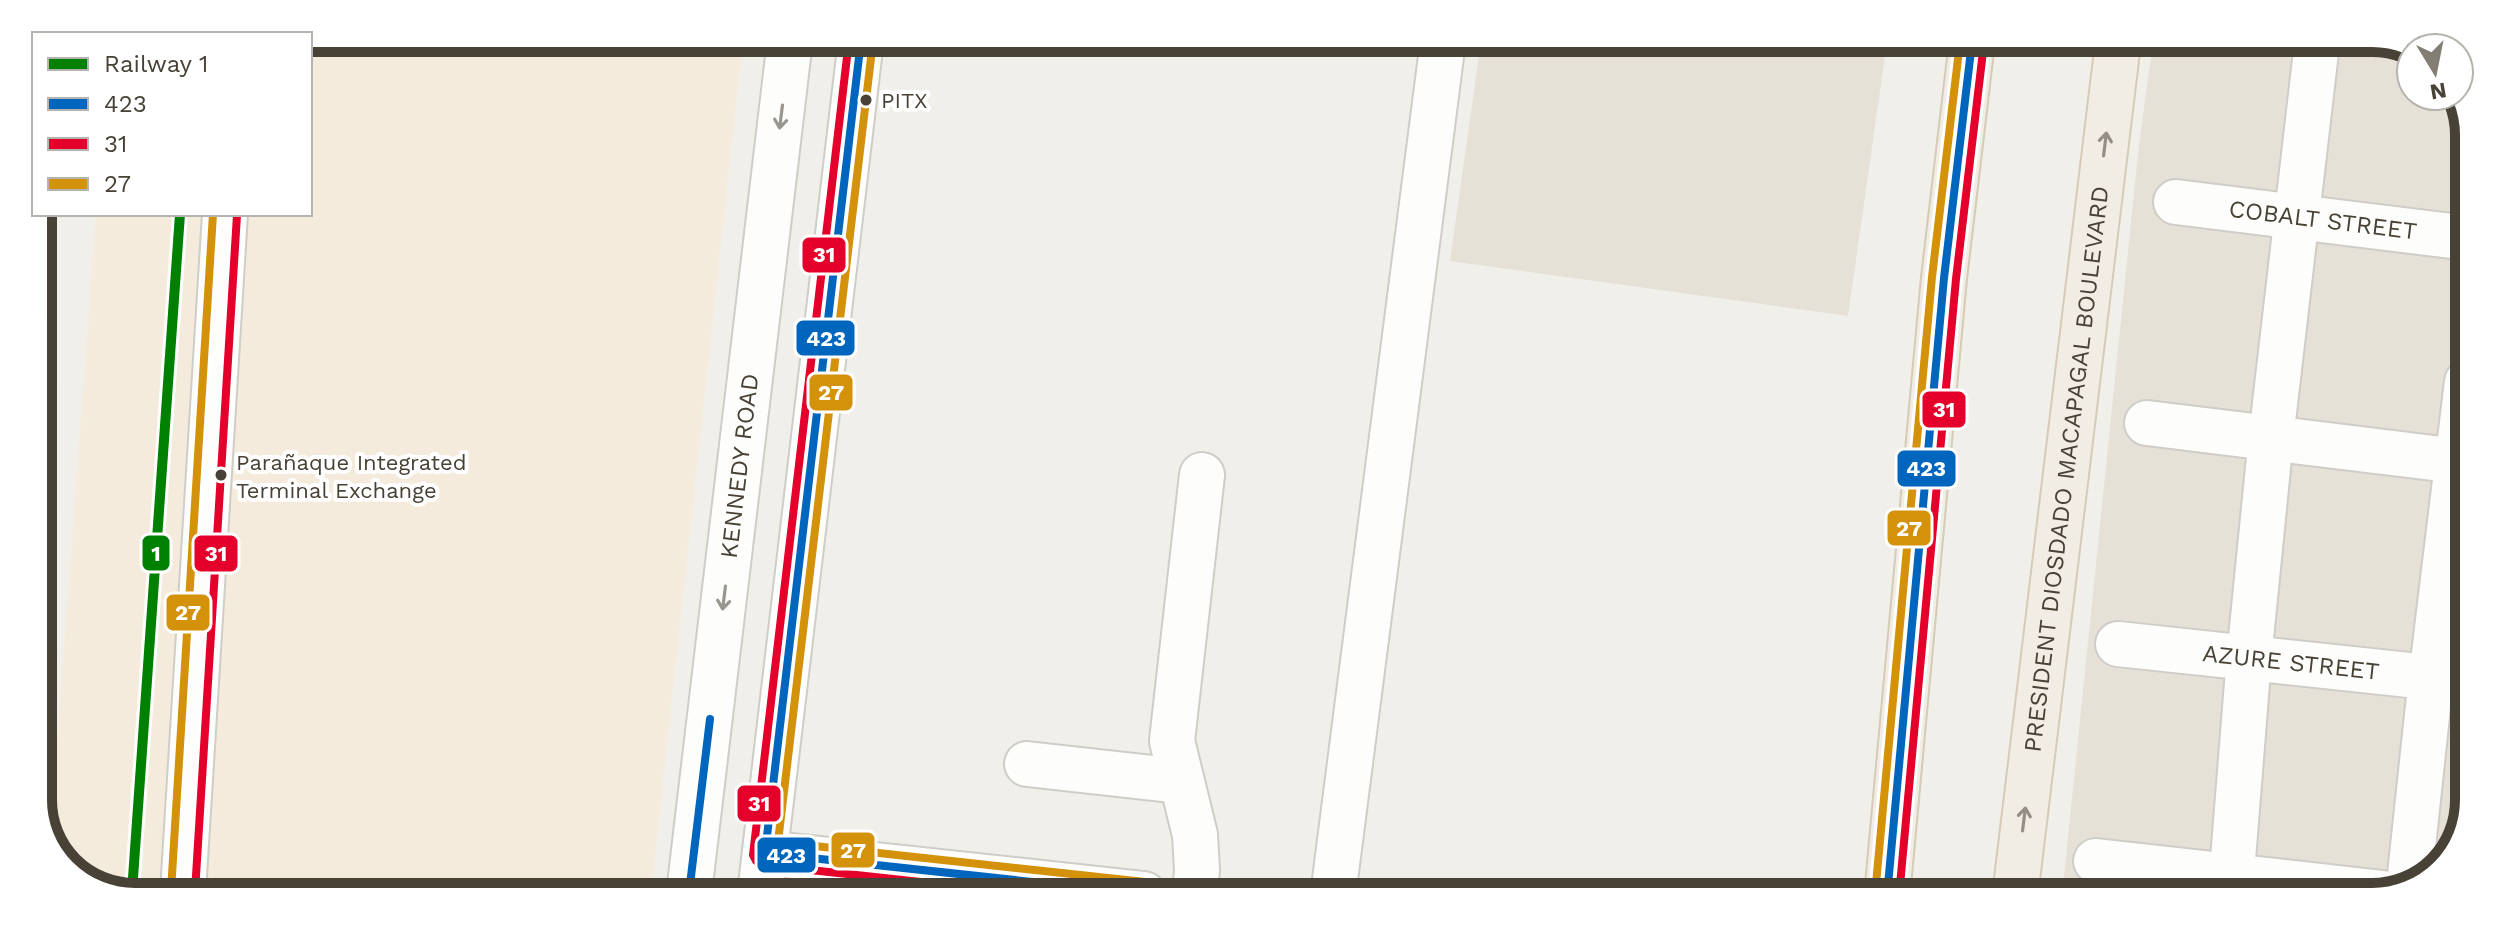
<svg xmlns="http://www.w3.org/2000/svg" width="2507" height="935" viewBox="0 0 2507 935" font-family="'Work Sans',sans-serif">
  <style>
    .residential { fill: #e6e1d7 }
    .commercial { fill: #f5ebdc }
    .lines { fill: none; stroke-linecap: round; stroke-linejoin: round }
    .minor-casing { stroke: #cfcdc7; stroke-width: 48 }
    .major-casing { stroke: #d5cbb6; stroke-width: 48 }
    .minor { stroke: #fdfdfc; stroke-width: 44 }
    .major { stroke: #f1ede4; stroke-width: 44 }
    .bus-1-casing { stroke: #fff; stroke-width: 14 }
    .bus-2-casing { stroke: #fff; stroke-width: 14 }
    .bus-3-casing { stroke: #fff; stroke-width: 14 }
    .bus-1 { stroke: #0065bd; stroke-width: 8 }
    .bus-2 { stroke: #e4002b; stroke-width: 8 }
    .bus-3 { stroke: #d4920b; stroke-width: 8 }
    .rail-1-casing { stroke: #fff; stroke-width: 16 }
    .rail-1 { stroke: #008000; stroke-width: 10 }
    .oneway { stroke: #99968f }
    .oneway2 { stroke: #948e84 }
    .bus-dot { fill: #484135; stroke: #fff; stroke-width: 3 }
    .labels { text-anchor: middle; stroke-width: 8; stroke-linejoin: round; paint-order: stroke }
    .bus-label { font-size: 22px; fill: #484135; stroke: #fff; text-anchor: start }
    .street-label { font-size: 24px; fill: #484135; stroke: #fff }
    .rim { fill: none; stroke: #484135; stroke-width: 10 }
    .line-badge { stroke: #fff; stroke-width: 3 }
    .badge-label { font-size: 22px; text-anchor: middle; font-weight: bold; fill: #fff }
  </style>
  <rect width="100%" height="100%" fill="#f1efea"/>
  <!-- residential -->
  <path class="residential" d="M1481 41 1887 42 1848 316 1450 261Z
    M2153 43H2404L2411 49V96H2457L2469 128 2464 832 2431 877 2372 897 2062 896 2139 144Z"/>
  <!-- commercial -->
  <path class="commercial" d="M310 38 743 39 651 893 103 892 58 859 50 837 96 214H310Z"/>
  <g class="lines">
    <!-- minor casing -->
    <g class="minor-casing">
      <g id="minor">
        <path id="s1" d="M2176 202 2468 238"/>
        <path d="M2147 423 2466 462"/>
        <path id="s2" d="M2118 644 2465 681"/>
        <path d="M1027 764 1180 781"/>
        <path d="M765 853 1144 894"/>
        <path d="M2096 861 2383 893"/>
        <path d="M2409 884 2431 678 2467 382"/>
        <path d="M183 892 225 214"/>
        <path id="s3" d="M689 893 790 40"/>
        <path d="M760 893 861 40"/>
        <path d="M1195 894 1197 870 1195 835 1172 741 1202 475"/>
        <path d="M1333 895 1443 41"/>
        <path d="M2230 897 2249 658 2271 438 2317 43"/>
      </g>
    </g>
    <!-- major casing -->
    <g class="major-casing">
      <g id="major">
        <path d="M1887 896 1944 278 1972 42"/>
        <path id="s4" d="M2015 896 2118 43"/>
      </g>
    </g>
    <!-- minor -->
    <use href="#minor" class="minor"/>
    <!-- major -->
    <use href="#major" class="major"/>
    <!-- bus-1 casing -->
    <g class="bus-1-casing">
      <path id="bus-1" d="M861 40 765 853 1144 894
        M689 893 710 719
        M1887 896 1944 278 1972 42"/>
    </g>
    <!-- bus-2 casing -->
    <g class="bus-2-casing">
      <path id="bus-2" d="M849 40 753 855 756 861 764 865 1031 894
        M195 892 237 215
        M1899 896 1956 279 1984 43"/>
    </g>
    <!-- bus-3 casing -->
    <g class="bus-3-casing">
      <path id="bus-3" d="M873 41 778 842 1145 882
        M171 891 213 214
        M1875 895 1932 277 1960 42"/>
    </g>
    <!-- bus-1 -->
    <use href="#bus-1" class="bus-1"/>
    <!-- bus-2 -->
    <use href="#bus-2" class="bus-2"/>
    <!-- bus-3 -->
    <use href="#bus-3" class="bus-3"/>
    <!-- rail-1 casing -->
    <g class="rail-1-casing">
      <path id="rail-1" d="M132 892 180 214"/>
    </g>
    <!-- rail-1 -->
    <use href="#rail-1" class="rail-1"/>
  </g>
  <!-- one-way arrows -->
  <defs><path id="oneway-shaft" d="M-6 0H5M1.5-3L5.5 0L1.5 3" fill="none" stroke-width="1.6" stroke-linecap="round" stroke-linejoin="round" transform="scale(2)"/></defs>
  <g class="oneway">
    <use href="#oneway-shaft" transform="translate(781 117) rotate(97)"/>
    <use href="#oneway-shaft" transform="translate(724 598) rotate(97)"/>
  </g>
  <g class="oneway2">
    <use href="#oneway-shaft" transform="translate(2105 144) rotate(-83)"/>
    <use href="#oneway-shaft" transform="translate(2024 819) rotate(-83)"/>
  </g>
  <!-- markers -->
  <g class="bus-dot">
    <circle cx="866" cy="100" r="7"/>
    <circle cx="221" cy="475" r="7"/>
  </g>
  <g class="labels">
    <!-- bus labels -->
    <g class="bus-label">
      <text x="881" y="108">PITX</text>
      <text x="236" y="470">Parañaque Integrated<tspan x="236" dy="28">Terminal Exchange</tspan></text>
    </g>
    <!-- street labels -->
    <g class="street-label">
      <text dy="8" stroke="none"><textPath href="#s1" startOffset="148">COBALT STREET</textPath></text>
      <text dy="8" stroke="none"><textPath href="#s3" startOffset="430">KENNEDY ROAD</textPath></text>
      <text dy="8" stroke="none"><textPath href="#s4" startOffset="430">PRESIDENT DIOSDADO MACAPAGAL BOULEVARD</textPath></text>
      <text dy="8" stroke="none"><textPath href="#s2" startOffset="174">AZURE STREET</textPath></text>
    </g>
  </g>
  <!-- crop -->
  <path d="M0 0H2507V935H0ZM135 52H2372A83 83 0 0 1 2455 135V800A83 83 0 0 1 2372 883H135A83 83 0 0 1 52 800V135A83 83 0 0 1 135 52Z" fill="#fff" fill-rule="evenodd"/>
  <path class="rim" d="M135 52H2372A83 83 0 0 1 2455 135V800A83 83 0 0 1 2372 883H135A83 83 0 0 1 52 800V135A83 83 0 0 1 135 52Z"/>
  <g class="line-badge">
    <rect x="801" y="236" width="46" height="38" rx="8" fill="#e4002b"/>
    <rect x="795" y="319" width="61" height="38" rx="8" fill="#0065bd"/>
    <rect x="808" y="373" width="46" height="39" rx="8" fill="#d4920b"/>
    <rect x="1921" y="390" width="46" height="39" rx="8" fill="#e4002b"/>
    <rect x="1896" y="449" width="61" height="39" rx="8" fill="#0065bd"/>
    <rect x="1886" y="509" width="46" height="38" rx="8" fill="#d4920b"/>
    <rect x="141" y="534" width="30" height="38" rx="8" fill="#008000"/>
    <rect x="193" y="534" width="46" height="39" rx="8" fill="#e4002b"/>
    <rect x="165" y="593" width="46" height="39" rx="8" fill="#d4920b"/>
    <rect x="736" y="784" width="46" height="39" rx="8" fill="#e4002b"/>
    <rect x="830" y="831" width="46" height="38" rx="8" fill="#d4920b"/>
    <rect x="756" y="836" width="61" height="38" rx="8" fill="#0065bd"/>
  </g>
  <g class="badge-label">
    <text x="824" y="262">31</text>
    <text x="826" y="346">423</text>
    <text x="831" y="400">27</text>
    <text x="1944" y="417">31</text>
    <text x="1926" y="476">423</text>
    <text x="1909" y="536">27</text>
    <text x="156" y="561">1</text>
    <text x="216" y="561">31</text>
    <text x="188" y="620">27</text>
    <text x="759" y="811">31</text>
    <text x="853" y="858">27</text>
    <text x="786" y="863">423</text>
  </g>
  <!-- legend -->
  <rect x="32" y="32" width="280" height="184" fill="#ffffff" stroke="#b6b3ae" stroke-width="2"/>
  <rect x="48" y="58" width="40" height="12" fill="#008000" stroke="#b6b3ae" stroke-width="2"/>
  <text x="104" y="72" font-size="24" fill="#484135">Railway 1</text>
  <rect x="48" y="98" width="40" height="12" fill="#0065bd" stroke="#b6b3ae" stroke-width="2"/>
  <text x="104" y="112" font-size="24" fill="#484135">423</text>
  <rect x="48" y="138" width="40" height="12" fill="#e4002b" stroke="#b6b3ae" stroke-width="2"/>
  <text x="104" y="152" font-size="24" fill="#484135">31</text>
  <rect x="48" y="178" width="40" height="12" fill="#d4920b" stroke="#b6b3ae" stroke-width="2"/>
  <text x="104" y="192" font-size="24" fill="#484135">27</text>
  <!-- north arrow -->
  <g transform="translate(2435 72) rotate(170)"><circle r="38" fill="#ffffff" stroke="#b6b3ae" stroke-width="2"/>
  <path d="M0-6L14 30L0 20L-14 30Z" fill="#837e74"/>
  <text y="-12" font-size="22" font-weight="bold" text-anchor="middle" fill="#484135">N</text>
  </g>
</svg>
